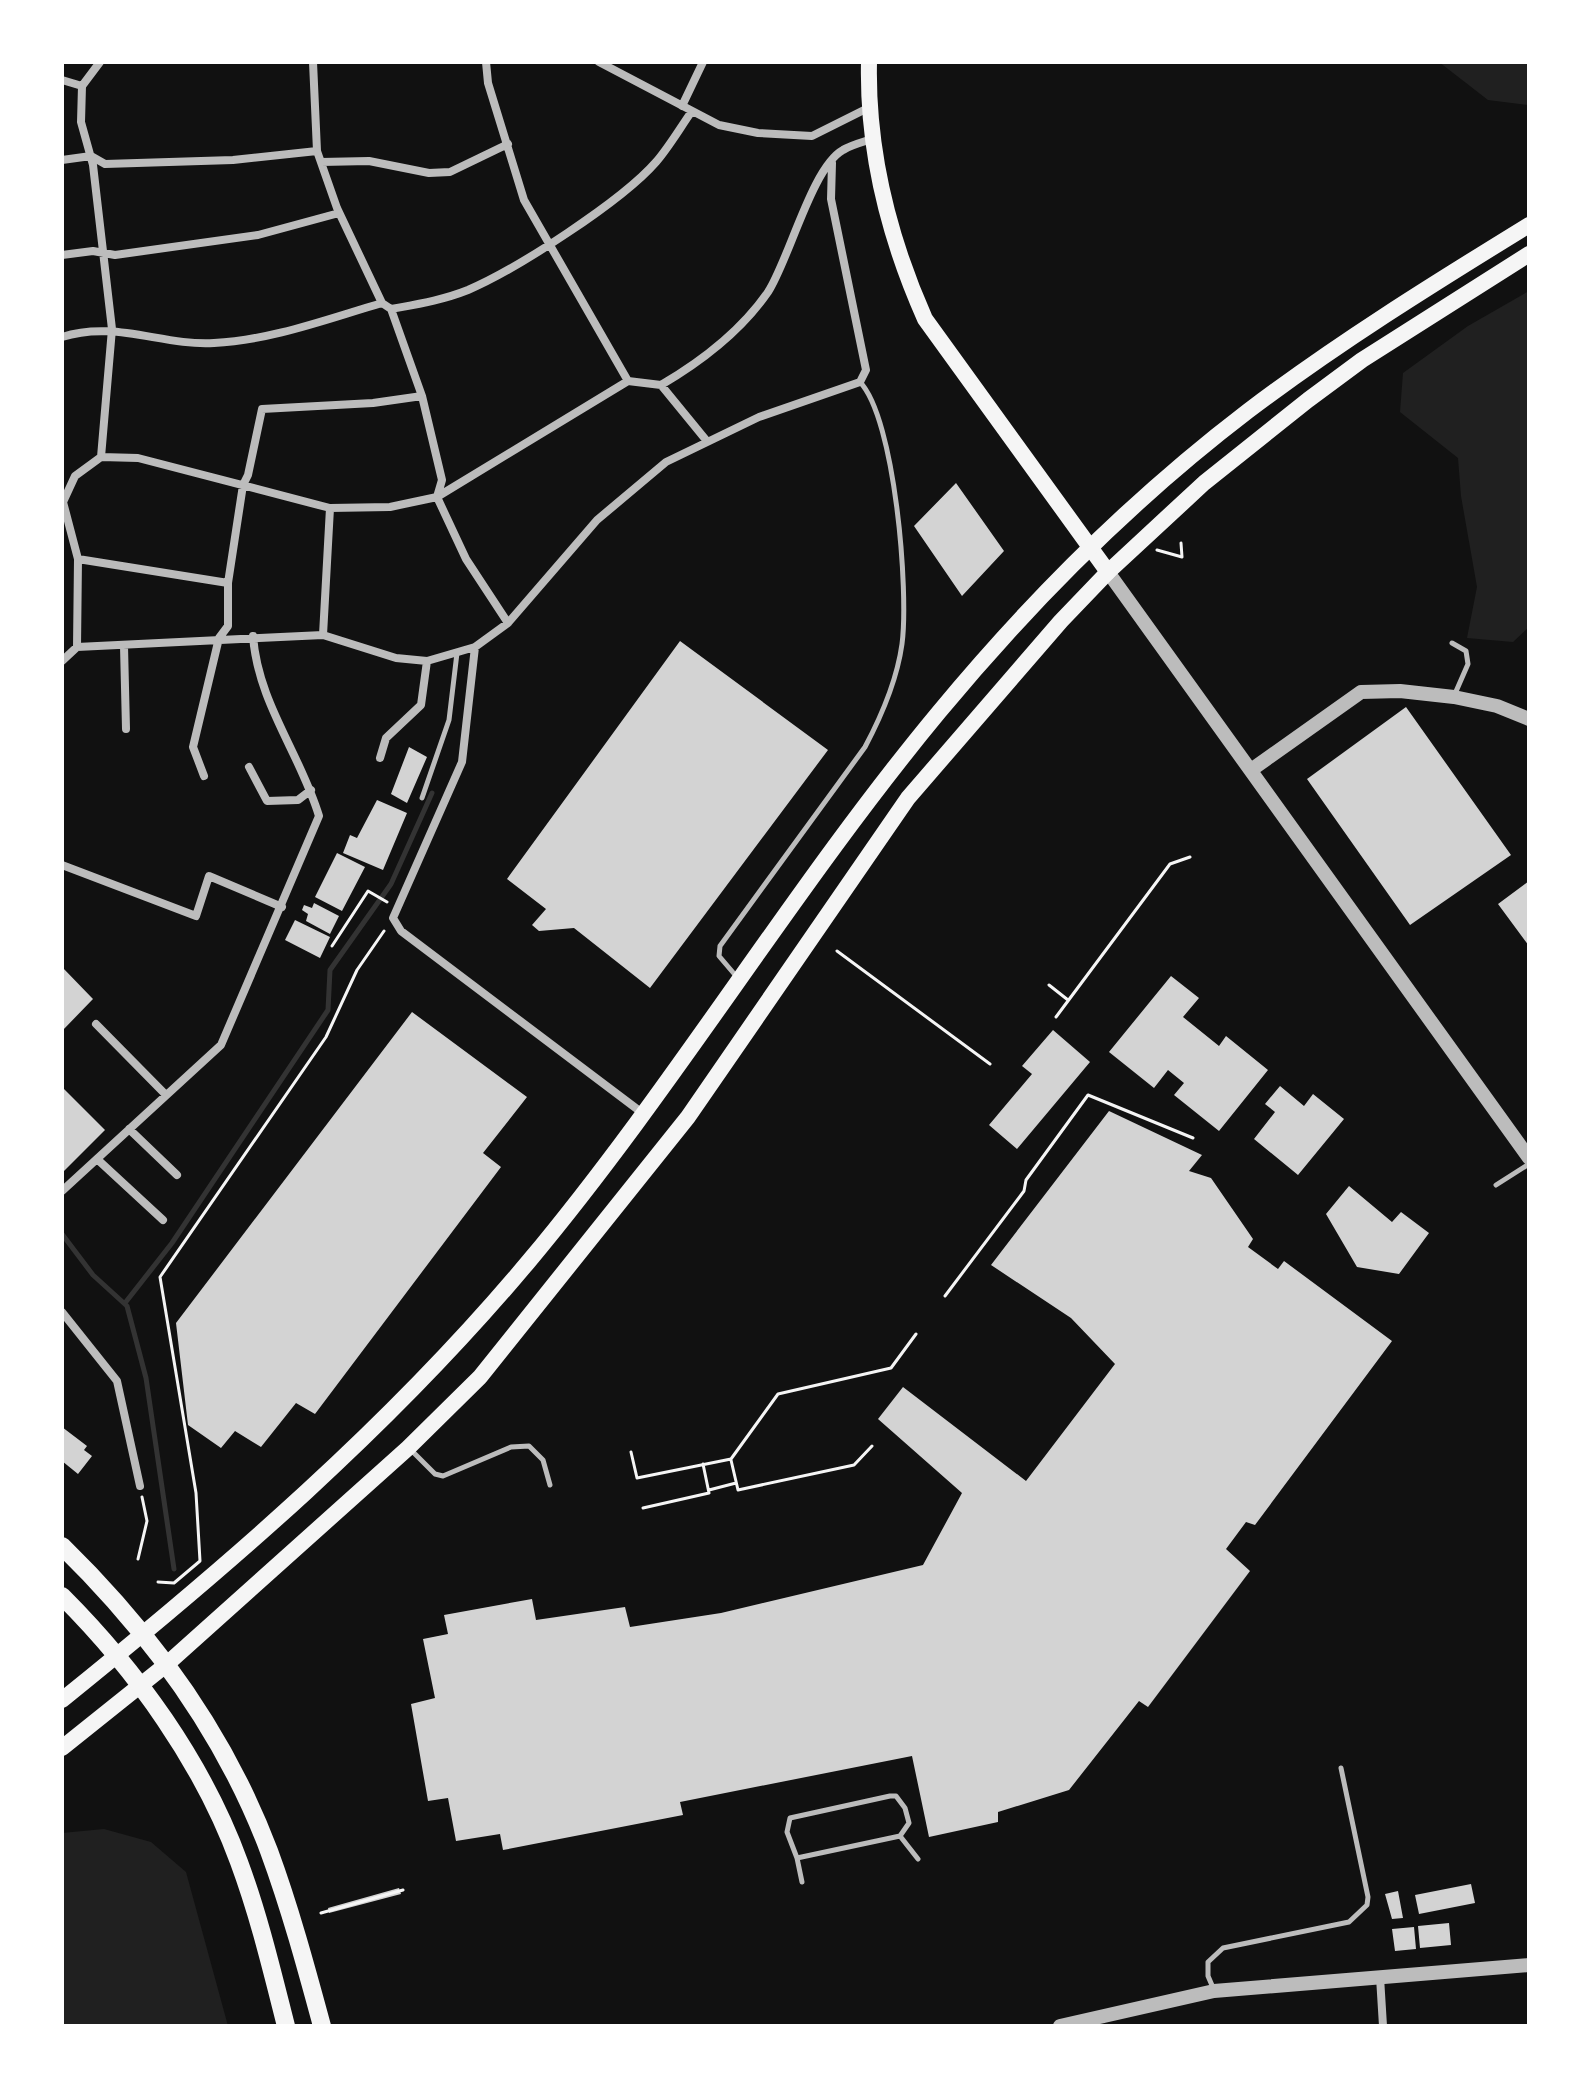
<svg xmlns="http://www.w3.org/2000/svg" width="1591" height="2088" viewBox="0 0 1591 2088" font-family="Inter,sans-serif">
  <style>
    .green { fill: #202020 }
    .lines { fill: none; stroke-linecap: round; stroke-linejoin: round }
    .stream { stroke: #333; stroke-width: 5 }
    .building { fill: #d3d3d3 }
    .path { stroke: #f5f5f5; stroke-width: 3 }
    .service { stroke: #bcbcbc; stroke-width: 5 }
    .minor { stroke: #bcbcbc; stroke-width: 8 }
    .tertiary { stroke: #bcbcbc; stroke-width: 14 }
    .secondary { stroke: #f5f5f5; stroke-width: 16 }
    .primary { stroke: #f5f5f5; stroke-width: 16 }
    .trunk { stroke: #f5f5f5; stroke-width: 18 }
  </style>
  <rect width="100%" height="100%" fill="#111"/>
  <!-- green -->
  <path class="green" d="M1439 62H1529V105L1488 100Z
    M1529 291V627L1513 642 1467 638 1477 587 1461 496 1458 458 1400 412 1403 373 1468 326Z
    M104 1829 151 1842 186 1872 228 2026H62V1833Z"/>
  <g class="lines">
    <!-- stream -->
    <path class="stream" d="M62 1234 93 1275 127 1306 146 1378 174 1569
      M125 1303 172 1243 328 1010 330 970 391 884 432 793"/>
  </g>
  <!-- building -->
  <path class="building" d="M956 483 1004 551 962 596 914 526Z
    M680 641 828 750 650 988 574 928 539 931 532 925 546 909 507 879Z
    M1406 707 1511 855 1410 925 1307 779Z
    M409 747 427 757 407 803 391 794Z
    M377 800 407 813 383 870 343 853 350 835 357 838Z
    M337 853 365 867 342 911 315 897Z
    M1529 881V946L1498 904Z
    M314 903 339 916 330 934 306 921 308 914 302 910 304 905 312 908Z
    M295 920 330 937 320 958 285 940Z
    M62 967 93 999 62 1031Z
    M1171 976 1199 998 1183 1017 1219 1046 1226 1036 1268 1070 1219 1131 1174 1095 1184 1083 1168 1070 1154 1088 1109 1052Z
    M412 1012 527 1097 483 1153 501 1167 315 1414 296 1403 261 1447 235 1431 221 1448 188 1425 176 1323Z
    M1053 1030 1090 1062 1017 1149 989 1125 1032 1074 1022 1066Z
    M1280 1086 1304 1106 1313 1094 1344 1119 1298 1175 1254 1139 1275 1112 1265 1104Z
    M62 1087 105 1130 62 1173Z
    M1109 1111 1202 1155 1189 1171 1211 1178 1253 1239 1248 1247 1278 1269 1284 1261 1392 1341 1255 1525 1246 1522 1226 1549 1250 1571 1148 1707 1139 1701 1069 1790 998 1812V1822L929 1837 912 1756 680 1802 683 1815 503 1850 500 1834 456 1841 448 1798 428 1801 411 1704 435 1698 423 1639 448 1634 444 1615 532 1599 536 1620 625 1607 630 1627 721 1613 923 1565 962 1493 878 1419 903 1387 1026 1481 1115 1364 1071 1318 991 1265Z
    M1349 1186 1392 1222 1401 1212 1429 1233 1399 1274 1357 1267 1326 1214Z
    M62 1427 87 1446 84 1450 92 1456 78 1474 62 1461Z
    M1471 1884 1475 1903 1419 1914 1415 1895Z
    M399 1888 401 1894 329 1913 328 1908Z
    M1398 1891 1403 1918 1392 1919 1385 1894Z
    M1449 1923 1451 1945 1420 1948 1418 1926Z
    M1414 1927 1416 1949 1395 1951 1392 1929Z"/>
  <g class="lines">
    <!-- path -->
    <path class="path" d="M1157 550 1182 557 1181 543
      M332 946 368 891 387 902
      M837 951 990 1064
      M1049 985 1068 1000
      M1056 1017 1170 864 1190 857
      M945 1296 1024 1191 1026 1180 1088 1095 1193 1138
      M631 1452 637 1478 731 1459 778 1394 891 1368 916 1334
      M731 1460 738 1490 854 1465 872 1446
      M709 1490 736 1483
      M643 1508 709 1493 703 1464
      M138 1559 147 1521 142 1497
      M158 1582 174 1583 200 1561 196 1493 160 1277 326 1037 357 970 384 931
      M321 1913 403 1890"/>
    <!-- service -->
    <path class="service" d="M1452 643 1466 651 1468 664 1454 696
      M422 798 449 720 457 653
      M736 976 719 956 720 946 865 747C882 715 897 680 902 644 909 591 895 419 860 382
      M1496 1185 1529 1164
      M412 1451 435 1474 443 1476 511 1447 529 1446 543 1460 550 1485
      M890 1796H896L905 1808 909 1823 900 1836 797 1858 787 1832 790 1818Z
      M900 1836 918 1859
      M797 1858 802 1882
      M1214 1990 1208 1976V1962L1223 1948 1349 1922 1367 1905 1368 1897 1341 1768"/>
    <!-- minor -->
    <path class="minor" d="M100 62 82 86 81 122 93 165 112 329 101 457
      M313 62 317 151 337 208 382 303 391 309 422 396 442 480 437 497 466 559 508 623
      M486 62 488 83 524 200 628 381
      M599 62 719 125 758 133 812 136 868 108
      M62 80 82 86
      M682 106 703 62
      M62 160 91 156 105 164 233 160 317 151
      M321 162 369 161 429 173 450 172 508 144
      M62 255 93 251 115 255 258 235 339 213
      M391 309C418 304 443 300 468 290 517 269 622 201 656 162 669 147 680 128 692 111
      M62 337C115 320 162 346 214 343 272 340 327 319 382 303
      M661 385 706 440
      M78 559 228 583
      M323 635 330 508
      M124 646 126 729
      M77 647 78 559 63 502 75 476 101 457 138 458 330 508 390 507 437 497 628 381 661 385C702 361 741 331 768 292 789 260 812 167 843 150 851 145 863 142 872 139
      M475 647 462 762 393 918 401 931 645 1115
      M62 661 77 647 323 635 396 658 427 661 475 647 508 623 597 520 666 462 759 417 860 382 866 370 831 199 832 163
      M380 758 386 738 421 705 427 661
      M249 767 267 801 298 800 311 790
      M204 776 193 747 219 638 228 626V583L243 485 248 475 262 409 373 403 422 396
      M62 865 196 916 209 876 282 907
      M96 1024 166 1095
      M129 1129 177 1175
      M97 1159 163 1220
      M62 1191 221 1045 319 816C300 753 258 703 253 636
      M62 1312 117 1381 140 1486
      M1380 1977 1383 2026"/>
    <!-- tertiary -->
    <path class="tertiary" d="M1108 572 1529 1158
      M1251 770 1361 692 1400 691 1454 697 1497 706 1529 719
      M1060 2026 1214 1991 1529 1965"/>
    <!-- secondary -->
    <path class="secondary" d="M869 62C867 151 889 238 925 319L1108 572"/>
    <!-- primary -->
    <path class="primary" d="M62 1700C228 1566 392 1425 529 1261 676 1085 793 888 939 712 1030 602 1134 498 1248 411 1338 343 1433 284 1529 225
      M62 1748 167 1664 408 1448 480 1377 688 1117 908 798 1061 621 1108 572 1204 483 1308 400 1362 360 1529 254"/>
    <!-- trunk -->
    <path class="trunk" d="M62 1546C150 1632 225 1734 269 1851 290 1908 306 1967 322 2026
      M62 1596C136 1670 203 1763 239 1862 259 1916 272 1971 286 2026"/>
  </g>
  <!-- border -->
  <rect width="1591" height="2088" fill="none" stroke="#ffffff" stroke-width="128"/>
</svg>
